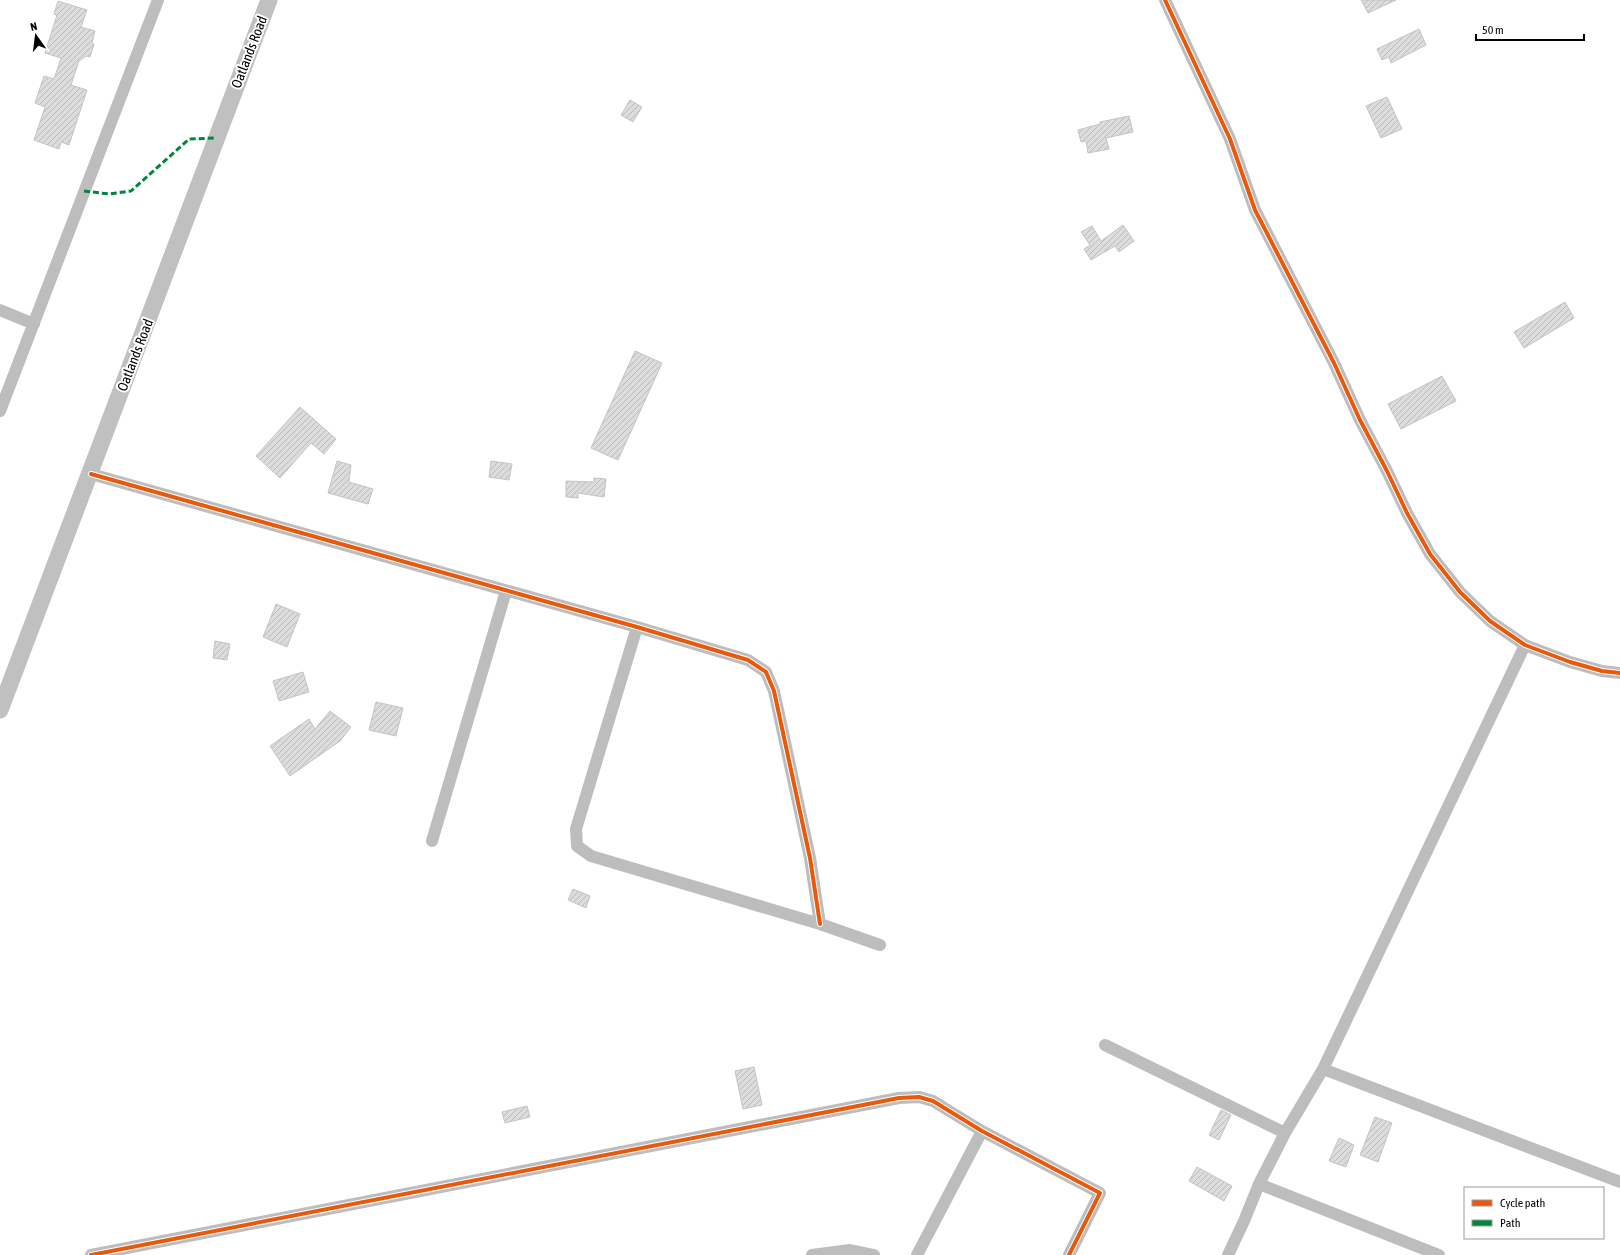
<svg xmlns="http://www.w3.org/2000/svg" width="1620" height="1255" viewBox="0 0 1620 1255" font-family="'Asap Condensed',sans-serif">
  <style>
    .building { fill: url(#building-hatch); stroke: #c4c4c4 }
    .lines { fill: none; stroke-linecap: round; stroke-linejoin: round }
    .street { stroke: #bdbdbd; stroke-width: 12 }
    .secondary { stroke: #c0c0c0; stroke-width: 17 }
    .quiet { stroke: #00873e; stroke-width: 3; stroke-dasharray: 6 3; stroke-linecap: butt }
    .cycleway-casing { stroke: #fff; stroke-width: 6 }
    .cycleway { stroke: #e8590c; stroke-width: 4 }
    .labels { text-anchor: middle; stroke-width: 4; stroke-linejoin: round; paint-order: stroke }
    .street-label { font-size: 14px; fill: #000; stroke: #fff }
  </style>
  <defs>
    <pattern id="building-hatch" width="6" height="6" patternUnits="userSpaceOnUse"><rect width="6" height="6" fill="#dcdcdc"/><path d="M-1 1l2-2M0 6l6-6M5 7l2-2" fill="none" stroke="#bbb"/></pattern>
  </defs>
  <rect width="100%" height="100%" fill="#fff"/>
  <!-- building -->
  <path class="building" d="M1361 0H1396L1368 13Z
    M58 1 87 10 81 27 95 31 92 43 94 44 90 57 86 56 79 61 71 85 87 90 69 145 61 142 59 149 34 140 45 107 35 103 44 76 54 79 61 58 45 53 57 15 54 14Z
    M1419 29 1426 45 1391 63 1389 57 1382 60 1377 49Z
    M1387 97 1402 129 1381 138 1366 106Z
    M630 100 642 107 633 122 621 115Z
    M1129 116 1133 132 1106 138 1109 149 1088 153 1086 141 1081 142 1078 130 1100 124V122Z
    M1123 225 1134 241 1119 252 1115 246 1091 260 1084 249 1090 245 1081 232 1092 226 1101 241Z
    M1565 302 1574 318 1524 348 1514 332Z
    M635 351 662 363 618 460 591 448Z
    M1442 376 1456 401 1401 429 1388 404Z
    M300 407 336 439 324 454 311 443 280 478 256 456Z
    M337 461 351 465 349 482 373 489 368 504 328 493Z
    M491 461 512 464 509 480 489 477Z
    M594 478 606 479 604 497 578 493V498L566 497V481L594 482Z
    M276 604 300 614 287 647 263 637Z
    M215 641 230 644 227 660 213 658Z
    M303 672 309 692 279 701 273 681Z
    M376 702 403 708 396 736 369 730Z
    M330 711 351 727 340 741 290 776 270 746 309 719 315 729Z
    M573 889 590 896 586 908 568 900Z
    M754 1067 762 1105 743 1109 735 1071Z
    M527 1106 530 1117 505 1123 502 1112Z
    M1221 1110 1231 1115 1219 1140 1209 1135Z
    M1375 1117 1392 1123 1378 1162 1360 1155Z
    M1339 1138 1354 1145 1346 1167 1329 1161Z
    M1197 1167 1232 1186 1224 1201 1189 1181Z"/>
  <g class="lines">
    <!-- street -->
    <path class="street" d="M1165 0 1230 139 1255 210 1334 363 1360 420 1387 471 1407 513 1430 554 1460 592 1490 621 1525 645 1570 662 1602 671 1620 673
      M0 310 34 324
      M0 411 158 0
      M91 474 637 627 748 660 766 672 774 691 810 858 820 924
      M637 627 576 829 577 846 591 856 820 924 880 945
      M432 841 506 591
      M1105 1045 1285 1133
      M1323 1069 1620 1182
      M1259 1184 1439 1255
      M91 1255 899 1098 919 1097 933 1101 982 1131 1100 1193 1069 1255
      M812 1255 850 1250 874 1255
      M917 1255 982 1131
      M1228 1255 1244 1221 1259 1184 1285 1133 1323 1069 1525 645"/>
    <!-- secondary -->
    <path class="secondary" d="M0 710 269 0"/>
    <!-- quiet -->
    <path class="quiet" d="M84 191 109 194 131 191 189 139 216 138"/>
    <!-- cycleway casing -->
    <g class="cycleway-casing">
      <path id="cycleway" d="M1165 0 1230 139 1255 210 1334 363 1360 420 1387 471 1407 513 1430 554 1460 592 1490 621 1525 645 1570 662 1602 671 1620 673
        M91 474 637 627 748 660 766 672 774 691 810 858 820 924
        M91 1255 899 1098 919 1097 933 1101 982 1131 1100 1193 1069 1255"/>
    </g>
    <!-- cycleway -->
    <use href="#cycleway" class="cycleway"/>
  </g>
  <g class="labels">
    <!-- street labels -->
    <g class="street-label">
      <text transform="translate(249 52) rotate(-69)" y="5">Oatlands Road</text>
      <text transform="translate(135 355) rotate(-69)" y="5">Oatlands Road</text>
    </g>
  </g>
  <!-- legend -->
  <rect x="1464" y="1187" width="140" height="52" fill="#ffffff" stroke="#999999"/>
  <rect x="1472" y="1200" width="20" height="6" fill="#e8590c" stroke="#999999"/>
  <text x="1500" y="1207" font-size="12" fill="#000000">Cycle path</text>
  <rect x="1472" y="1220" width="20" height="6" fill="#00873e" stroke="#999999"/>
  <text x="1500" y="1227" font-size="12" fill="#000000">Path</text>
  <!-- north arrow -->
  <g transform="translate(36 36) rotate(346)" stroke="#ffffff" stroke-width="3" paint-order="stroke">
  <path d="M0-3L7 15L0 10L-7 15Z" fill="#000000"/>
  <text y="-6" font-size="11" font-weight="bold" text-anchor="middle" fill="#000000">N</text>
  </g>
  <!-- scale -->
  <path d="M1476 34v6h108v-6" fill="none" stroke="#000000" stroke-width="2"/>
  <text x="1482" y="34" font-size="12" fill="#000000" stroke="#ffffff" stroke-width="3" paint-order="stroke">50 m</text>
</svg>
